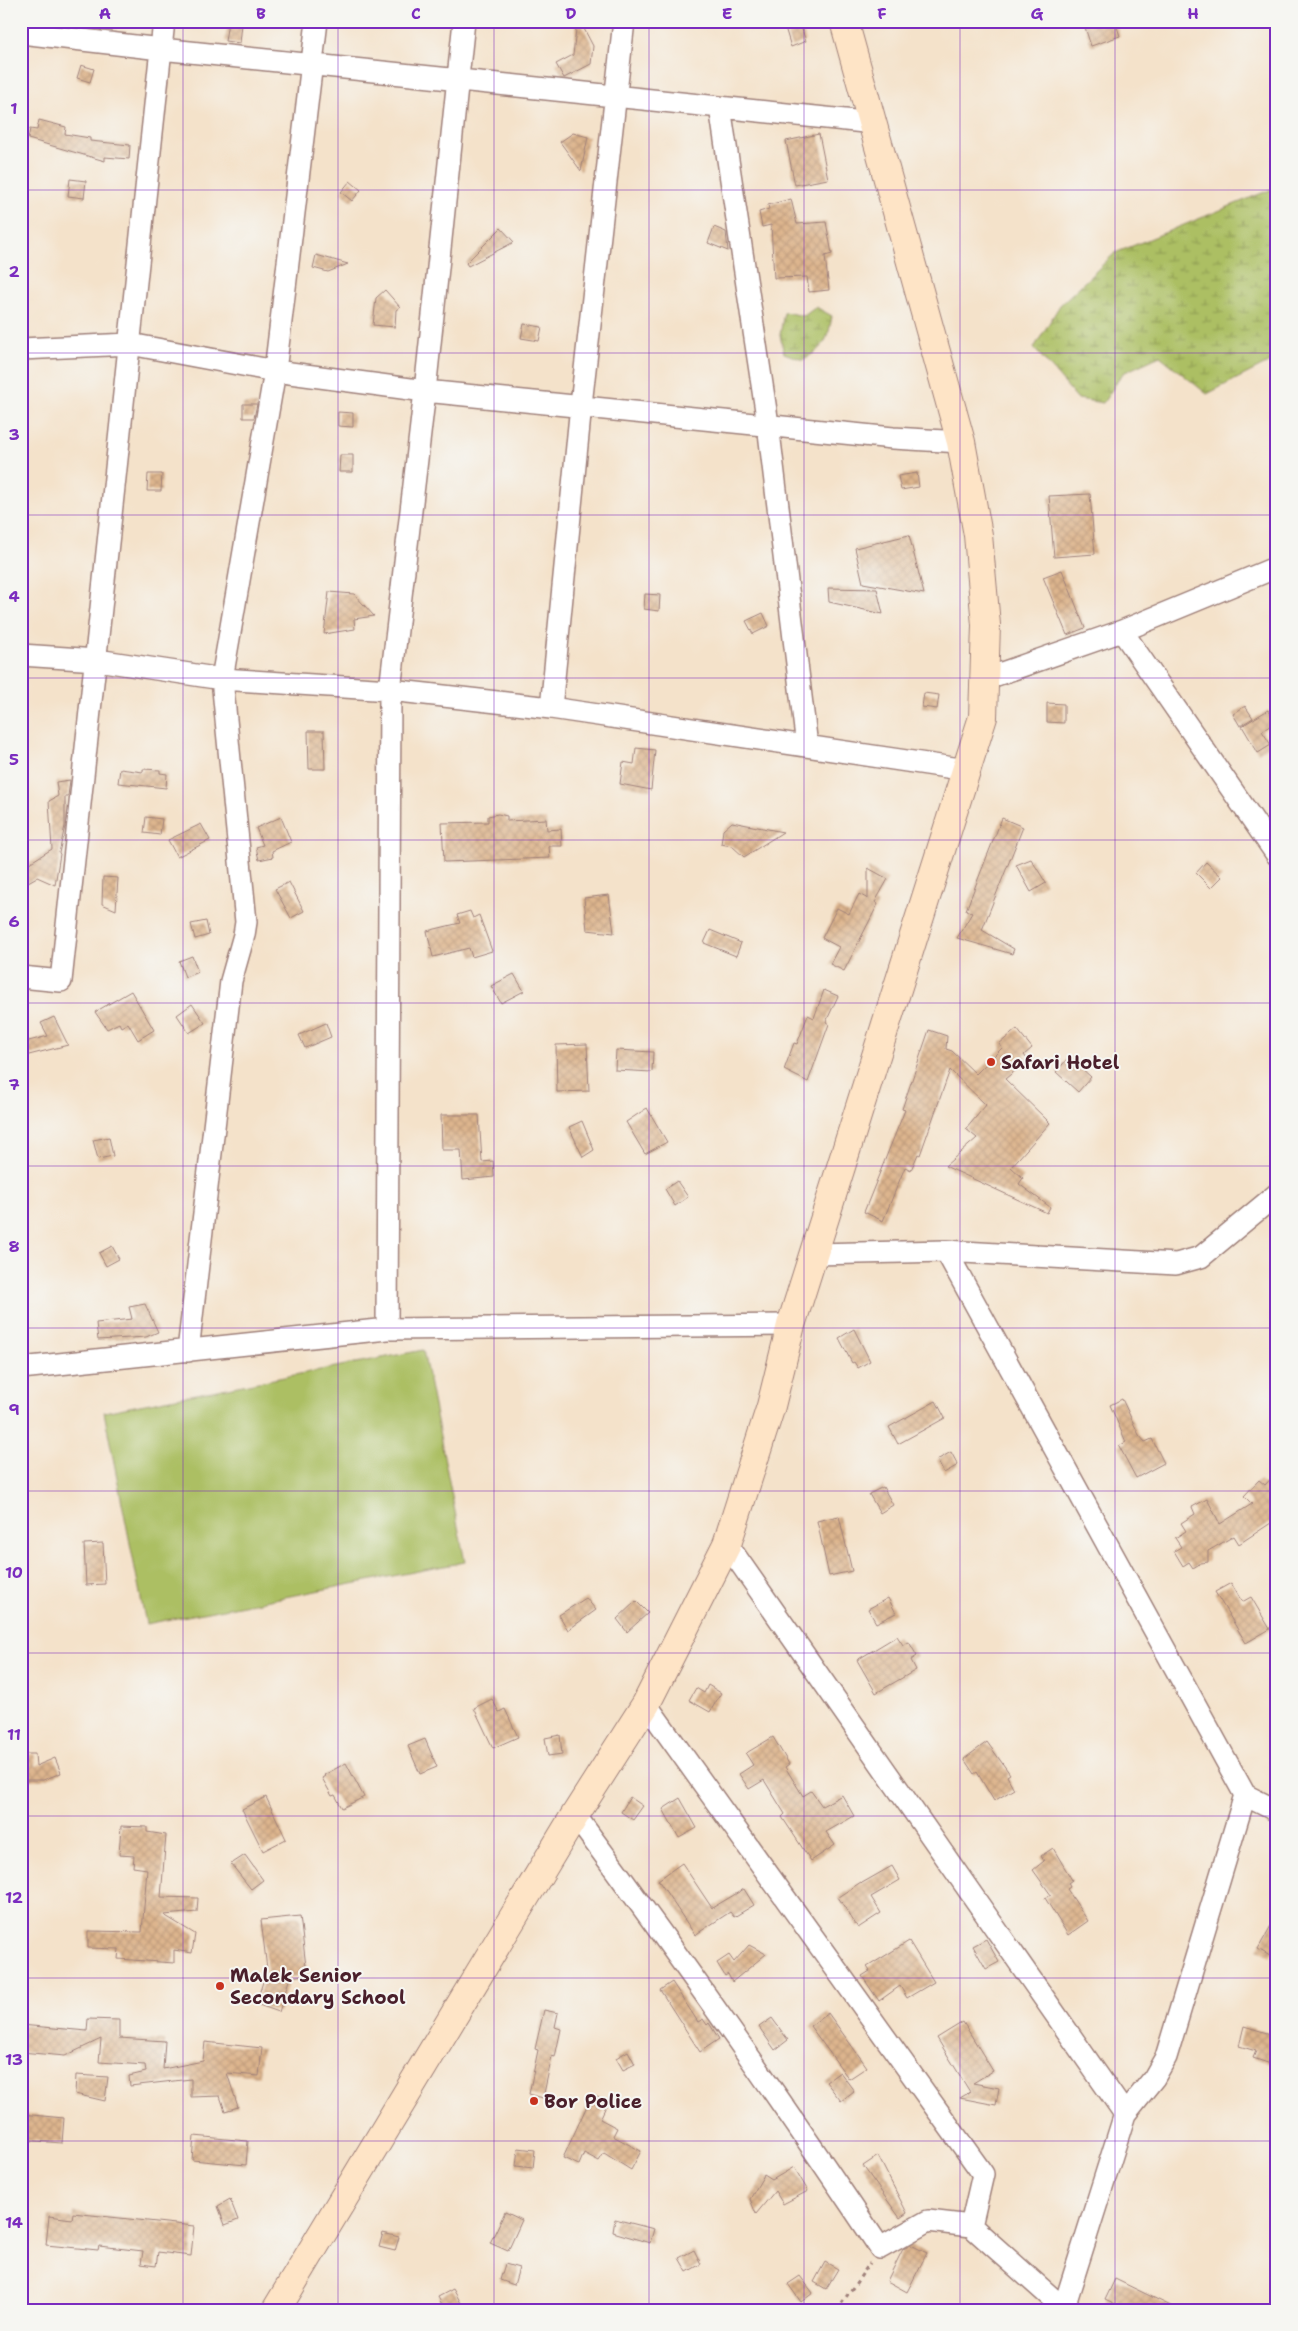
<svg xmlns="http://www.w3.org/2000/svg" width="1298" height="2331" viewBox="0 0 1298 2331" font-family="'Shantell Sans',sans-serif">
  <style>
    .wetland { fill: url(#wetland-marsh); stroke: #7b6f47 }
    .pitch { fill: #acbf63; stroke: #7b6f47 }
    .building { fill: url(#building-cross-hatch) }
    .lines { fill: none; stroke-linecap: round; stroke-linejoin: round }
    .street-casing { stroke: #9f807a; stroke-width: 24 }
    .secondary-casing { stroke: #9f807a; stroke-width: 30 }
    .path { stroke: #9f807a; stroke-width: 3; stroke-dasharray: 4 4; stroke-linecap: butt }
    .street { stroke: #fff; stroke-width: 21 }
    .secondary { stroke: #fee4c6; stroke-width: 28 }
    .grid { fill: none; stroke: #7b2cbf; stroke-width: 1; stroke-opacity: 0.55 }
    .poi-dot { fill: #c8321e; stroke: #f6f6f2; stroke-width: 2 }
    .labels { text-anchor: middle; stroke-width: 4; stroke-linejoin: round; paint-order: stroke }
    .poi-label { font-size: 19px; font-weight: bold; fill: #4a1f2b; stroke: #f6f6f2; text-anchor: start }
    .neatline { fill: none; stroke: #7b2cbf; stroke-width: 2 }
    .grid-label { font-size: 16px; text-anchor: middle; font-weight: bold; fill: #7b2cbf }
  </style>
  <defs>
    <pattern id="wetland-marsh" width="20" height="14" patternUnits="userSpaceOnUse" patternTransform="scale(1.25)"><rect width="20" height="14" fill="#acbf63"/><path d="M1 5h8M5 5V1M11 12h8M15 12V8" fill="none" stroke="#8e9b52"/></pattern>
    <pattern id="building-cross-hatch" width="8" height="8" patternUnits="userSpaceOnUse" patternTransform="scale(1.25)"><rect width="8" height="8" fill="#ddb58e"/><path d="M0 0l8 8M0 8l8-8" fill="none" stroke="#bf9b7b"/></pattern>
  </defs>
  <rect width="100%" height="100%" fill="#f6f6f2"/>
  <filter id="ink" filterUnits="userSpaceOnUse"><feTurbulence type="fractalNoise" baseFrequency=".02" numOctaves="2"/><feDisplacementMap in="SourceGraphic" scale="10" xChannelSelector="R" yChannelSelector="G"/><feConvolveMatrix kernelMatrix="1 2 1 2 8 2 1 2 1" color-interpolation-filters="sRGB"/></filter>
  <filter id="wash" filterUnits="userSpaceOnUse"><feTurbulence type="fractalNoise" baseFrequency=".0096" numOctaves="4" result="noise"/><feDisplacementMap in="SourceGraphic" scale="20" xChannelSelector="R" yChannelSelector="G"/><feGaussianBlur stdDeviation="1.12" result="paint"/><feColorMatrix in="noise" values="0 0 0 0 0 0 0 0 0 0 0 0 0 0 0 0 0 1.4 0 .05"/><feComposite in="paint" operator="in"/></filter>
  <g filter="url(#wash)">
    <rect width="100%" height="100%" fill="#f4e2ca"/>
    <!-- wetland -->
    <path class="wetland" d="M1277 187V355L1270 362 1207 394 1160 356 1123 373 1103 403 1078 399 1034 348 1060 305 1115 253Z
      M816 307 832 316C828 340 825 347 803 360L784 353 780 335 784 312 804 316Z"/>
    <!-- pitch -->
    <path class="pitch" d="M423 1350 465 1562 146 1624 104 1412Z"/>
    <g id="blocks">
      <!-- building -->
      <path class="building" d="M577 21H580L593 46 591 64 564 78 556 64 573 55Z
        M783 21H799L806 41 791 47Z
        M1083 21H1115L1120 36 1091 46Z
        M228 22 242 24 240 43 225 41Z
        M81 65 94 69 90 82 77 78Z
        M39 120 66 127 65 134 90 138V141L130 145 129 159 105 157V161L28 139 30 129 37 130Z
        M573 133 588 137 581 171 560 142Z
        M819 134 828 179 795 185 786 141Z
        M70 179 86 181 84 198 68 196Z
        M350 181 361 190 352 201 341 192Z
        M791 199 797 224 826 222 832 254 825 256 829 290 809 292 807 277 774 278 771 225 762 227 759 212 769 209 768 205Z
        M714 227 726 232 728 251 708 243Z
        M501 228 514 242 468 266 466 263Z
        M316 255 348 264 328 272 313 268Z
        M385 290 400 307 396 310 395 327 373 325 376 298Z
        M524 324 542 327 539 341 521 338Z
        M243 404H257L254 418H243Z
        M338 412 353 413V427L338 426Z
        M340 455H353V472H339Z
        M917 473 919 487 901 490 898 476Z
        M148 474H162L161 491H147Z
        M1090 494 1095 554 1054 557 1049 496Z
        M909 535 924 594 863 583 855 548Z
        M1062 570 1085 628 1067 635 1043 577Z
        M828 588 877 589 883 614 829 602Z
        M329 592 354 594 374 616 354 619 355 629 324 634Z
        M645 594 660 595 659 611 644 609Z
        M763 613 769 626 753 634 746 621Z
        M924 693 939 695 937 709 922 707Z
        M1047 703 1064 704V723L1047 722Z
        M1245 706 1253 718 1240 726 1233 714Z
        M1268 710 1276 722 1262 731 1271 745 1258 753 1242 726Z
        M308 731H324L325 769H309Z
        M636 748 655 750 651 790 620 784 623 762 634 764Z
        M120 769 143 772V769L160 770V773L167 774 166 788 118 783Z
        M70 780 68 796H65V826L59 853 60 854 55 885 37 877 21 886V868L52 849 49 801 58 796 56 782Z
        M498 814 507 816V821L546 819 547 830 561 829 562 846H549L550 858 444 862 442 823 488 822V816Z
        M146 817 162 819 160 835 144 833Z
        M281 817 291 842 272 851 273 857 259 860 256 847 263 845 256 828Z
        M1002 818 1023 827 982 930 1014 949 1012 954 957 938 972 913 966 910Z
        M732 822 783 832 744 857 732 846 721 844 723 830Z
        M201 824 210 840 177 857 168 840Z
        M1031 859 1046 883 1031 892 1016 865Z
        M1206 862 1222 877 1211 888 1196 873Z
        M868 868 888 879 875 902 878 904 844 971 830 964 839 947 822 938 837 908 849 914 859 894 868 899Z
        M103 877 118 878 116 910 102 904Z
        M289 882 304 911 291 918 275 889Z
        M609 895 614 933 587 930 584 898Z
        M470 911 473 918 479 915 492 951 472 957 469 948 433 957 427 931 460 923 457 915Z
        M206 921 209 935 195 939 191 924Z
        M710 930 741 943 736 956 704 943Z
        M192 956 198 972 185 977 179 961Z
        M514 974 524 991 501 1003 491 986Z
        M824 990 838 996 826 1022 829 1024 808 1082 784 1070 794 1043 797 1044 808 1015 814 1018Z
        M131 991 154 1030 138 1040 128 1023 121 1027 119 1023 107 1029 95 1012Z
        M192 1004 205 1023 189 1033 177 1015Z
        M54 1017 68 1045 21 1057V1043L48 1036 41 1023Z
        M326 1023 331 1037 305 1048 299 1035Z
        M1017 1029 1032 1048 1024 1055 1028 1060 1005 1079 1050 1123 1011 1167 1023 1178 1019 1184 1050 1207 1047 1213 945 1166 977 1138 966 1129 986 1105 950 1070 920 1155 918 1154 911 1170 905 1167 883 1221 864 1212 905 1110 902 1109 929 1030 947 1036 946 1049 952 1051 976 1074 1002 1048 999 1044Z
        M587 1044 589 1091 557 1092 556 1045Z
        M616 1050 653 1052 652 1072 615 1070Z
        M1069 1057 1091 1077 1078 1092 1056 1072Z
        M647 1108 667 1142 645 1154 626 1122Z
        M441 1115H479L482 1162 493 1161 494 1177 463 1180 461 1150H442Z
        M582 1121 594 1150 583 1157 569 1127Z
        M109 1137 113 1156 98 1159 93 1140Z
        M677 1181 688 1197 675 1206 665 1189Z
        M112 1246 119 1259 106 1266 99 1253Z
        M145 1304 158 1332 146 1337 98 1340 96 1323 132 1319 129 1307Z
        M854 1329 870 1361 858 1368 854 1362 852 1363 839 1338Z
        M1122 1399 1139 1435 1145 1442 1152 1439 1164 1463 1136 1478 1119 1446 1126 1442 1110 1405Z
        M936 1401 945 1418 898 1444 889 1427Z
        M951 1452 958 1465 944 1473 937 1460Z
        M1277 1472V1519L1239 1544 1234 1536 1208 1551V1562L1201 1563 1193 1568 1189 1562 1183 1566 1174 1551 1181 1547 1175 1538 1186 1531 1181 1523 1195 1514 1192 1507 1207 1499 1220 1524 1252 1504 1244 1496 1259 1480 1265 1485Z
        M883 1487 893 1505 880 1513 869 1494Z
        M839 1516 852 1571 829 1576 817 1521Z
        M103 1543 105 1584 86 1585 84 1544Z
        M1231 1583 1242 1602 1251 1597 1270 1629 1246 1643 1215 1592Z
        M586 1598 596 1610 568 1630 559 1615Z
        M888 1598 896 1613 876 1623 868 1609Z
        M636 1601 648 1613 627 1632 617 1619Z
        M897 1636 903 1645 909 1642 917 1656 911 1660 916 1670 876 1693 857 1660Z
        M708 1685 721 1693 710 1712 689 1700 696 1688 704 1693Z
        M492 1699 499 1712 505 1709 518 1737 493 1748 474 1708Z
        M560 1735 562 1754 548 1756 545 1738Z
        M773 1737 789 1764 785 1767 803 1796 811 1791 822 1806 842 1795 854 1816 826 1832 835 1845 811 1861 782 1817 785 1814 764 1780 749 1789 739 1774 753 1765 746 1754 748 1752Z
        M425 1739 437 1767 420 1774 408 1746Z
        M987 1742 1010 1774 1007 1776 1014 1789 994 1801 977 1772 974 1774 964 1759Z
        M21 1754H35L36 1766 55 1758 61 1773 43 1780H21Z
        M346 1763 364 1797 342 1808 335 1795 332 1796 322 1778 325 1776 324 1775Z
        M266 1797 286 1839 263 1851 242 1809Z
        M630 1797 643 1806 633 1820 621 1812Z
        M680 1798 697 1828 679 1838 663 1809Z
        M121 1826 147 1827V1832L166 1835 161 1897 198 1898 197 1912 164 1915 195 1934 192 1953 174 1950V1963L118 1959 119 1949 88 1948V1931L142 1932 147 1869 133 1867 134 1856 119 1855Z
        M1053 1848 1072 1880 1068 1883 1070 1887 1067 1889 1088 1921 1068 1935 1045 1898 1051 1895 1033 1870 1044 1861 1041 1856Z
        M245 1855 263 1880 251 1889 231 1864Z
        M682 1863 712 1908 744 1889 754 1905 734 1917 730 1912 695 1935 658 1880Z
        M892 1866 900 1880 871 1897 881 1913 858 1928 838 1897 861 1882 862 1883Z
        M1277 1915V1945L1270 1956 1258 1949Z
        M300 1916 307 1975 290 1977 279 2012 256 2004 267 1969 261 1920Z
        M986 1939 999 1962 986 1969 973 1946Z
        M909 1941 934 1982 907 1998 900 1986 879 2001 862 1976 870 1971 867 1967Z
        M749 1945 766 1954 732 1982 728 1974 725 1976 717 1963 729 1955 734 1962Z
        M672 1982 698 2022 703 2019 707 2025 709 2023 719 2039 700 2052 660 1990Z
        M544 2010 558 2013 555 2027 561 2029 555 2057 552 2056 543 2098 529 2094 538 2050 535 2049Z
        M828 2013 867 2067 849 2079 810 2026Z
        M772 2018 788 2040 775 2050 759 2027Z
        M88 2019 119 2020V2038L165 2041 163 2069 203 2061 205 2042 262 2048 259 2076 227 2073 238 2107 225 2111 220 2096 191 2097V2079L130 2086 129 2076 146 2072 145 2065 99 2062 101 2039 65 2056 21 2052V2025L87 2031Z
        M963 2022 993 2071 973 2083 999 2088 996 2105 960 2098 970 2092 937 2038Z
        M1244 2026 1277 2036V2066L1253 2058 1256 2051 1239 2046Z
        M628 2051 635 2064 623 2070 616 2058Z
        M840 2072 854 2091 841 2101 826 2082Z
        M76 2075 108 2077 105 2101 75 2094Z
        M592 2095 608 2102 600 2119 617 2128 613 2136 641 2151 631 2170 604 2153 599 2161 584 2153 579 2165 563 2158Z
        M21 2114 64 2118 62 2143 21 2140Z
        M194 2136 248 2141 246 2165 192 2160Z
        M518 2148 535 2150 533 2168 516 2166Z
        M878 2156 907 2213 900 2218 863 2166Z
        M794 2167 808 2191 783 2204 775 2191 756 2214 750 2199 764 2175 772 2180Z
        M230 2199 238 2220 225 2225 218 2206Z
        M505 2212 522 2220 508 2251 490 2243Z
        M73 2213 194 2226 191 2256 158 2252 156 2266 141 2264 143 2251 99 2246 98 2250 46 2245 49 2216 72 2219Z
        M615 2219 654 2229 650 2243 613 2232Z
        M383 2233 399 2237 395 2251 379 2247Z
        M911 2245 927 2253 907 2292 887 2281 903 2249Z
        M694 2250 701 2264 687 2272 679 2258Z
        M825 2262 838 2269 826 2289 814 2282Z
        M505 2264 519 2268 514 2285 500 2280Z
        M800 2276 813 2293 801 2302 788 2284Z
        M1115 2279 1179 2310H1126L1105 2300Z
        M453 2289 465 2310H445L438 2297Z"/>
    </g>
  </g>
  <g filter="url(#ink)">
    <use href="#blocks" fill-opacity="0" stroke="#9f807a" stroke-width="1"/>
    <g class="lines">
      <!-- street casing -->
      <g class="street-casing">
        <path id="street" d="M21 33 161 49 874 123
          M720 107 768 424 807 746
          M21 349 130 344 275 371 425 391 893 438 961 442
          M1122 631 1277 855
          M21 655 97 660 222 679 390 690 551 708 967 770
          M985 679 1122 631 1277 567
          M551 708 581 405 624 21
          M21 977 61 981 164 21
          M946 1251 1245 1795 1277 1811
          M815 1254 946 1251 1176 1264 1201 1257 1277 1194
          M387 1329 791 1325
          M188 1351 231 981 244 935 246 922 222 679 275 371 317 21
          M21 1368 387 1329 390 690 425 391 464 21
          M727 1544 1125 2114 1063 2310
          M646 1704 983 2174 971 2226
          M575 1815C680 1957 782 2101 880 2248L928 2221 971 2226 1063 2308
          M1125 2114 1154 2078 1166 2057 1245 1795"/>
      </g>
      <!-- secondary casing -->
      <g class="secondary-casing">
        <path id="secondary" d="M276 2310 575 1815 646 1704 727 1544 771 1406 791 1325 983 717 986 625 978 535 961 442 844 21"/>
      </g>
      <!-- path -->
      <path class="path" d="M837 2310 870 2263"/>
      <!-- street -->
      <use href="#street" class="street"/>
      <!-- secondary -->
      <use href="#secondary" class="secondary"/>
    </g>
  </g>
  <!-- grid -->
  <path class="grid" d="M183 21V2310M338 21V2310M494 21V2310M649 21V2310M804 21V2310M960 21V2310M1115 21V2310M21 190H1277M21 353H1277M21 515H1277M21 678H1277M21 840H1277M21 1003H1277M21 1166H1277M21 1328H1277M21 1491H1277M21 1653H1277M21 1816H1277M21 1978H1277M21 2141H1277"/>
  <!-- markers -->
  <g class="poi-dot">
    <circle cx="991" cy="1062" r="5"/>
    <circle cx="220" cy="1986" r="5"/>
    <circle cx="534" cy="2101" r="5"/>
  </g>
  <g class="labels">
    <!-- poi labels -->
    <g class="poi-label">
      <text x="1001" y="1069">Safari Hotel</text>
      <text x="230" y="1982">Malek Senior<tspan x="230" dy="22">Secondary School</tspan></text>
      <text x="544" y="2108">Bor Police</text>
    </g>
  </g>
  <!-- margin -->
  <rect width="1298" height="2331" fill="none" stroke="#f6f6f2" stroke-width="55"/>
  <rect x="28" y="28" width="1242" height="2276" class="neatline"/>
  <g class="grid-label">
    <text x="105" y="19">A</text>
    <text x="261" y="19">B</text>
    <text x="416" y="19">C</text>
    <text x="571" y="19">D</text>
    <text x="727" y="19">E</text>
    <text x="882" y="19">F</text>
    <text x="1037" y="19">G</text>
    <text x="1193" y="19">H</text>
    <text x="14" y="114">1</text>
    <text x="14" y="277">2</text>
    <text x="14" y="440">3</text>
    <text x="14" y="602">4</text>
    <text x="14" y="765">5</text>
    <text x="14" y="927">6</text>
    <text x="14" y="1090">7</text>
    <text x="14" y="1252">8</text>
    <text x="14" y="1415">9</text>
    <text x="14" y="1578">10</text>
    <text x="14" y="1740">11</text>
    <text x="14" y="1903">12</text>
    <text x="14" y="2065">13</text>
    <text x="14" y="2228">14</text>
  </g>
</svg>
